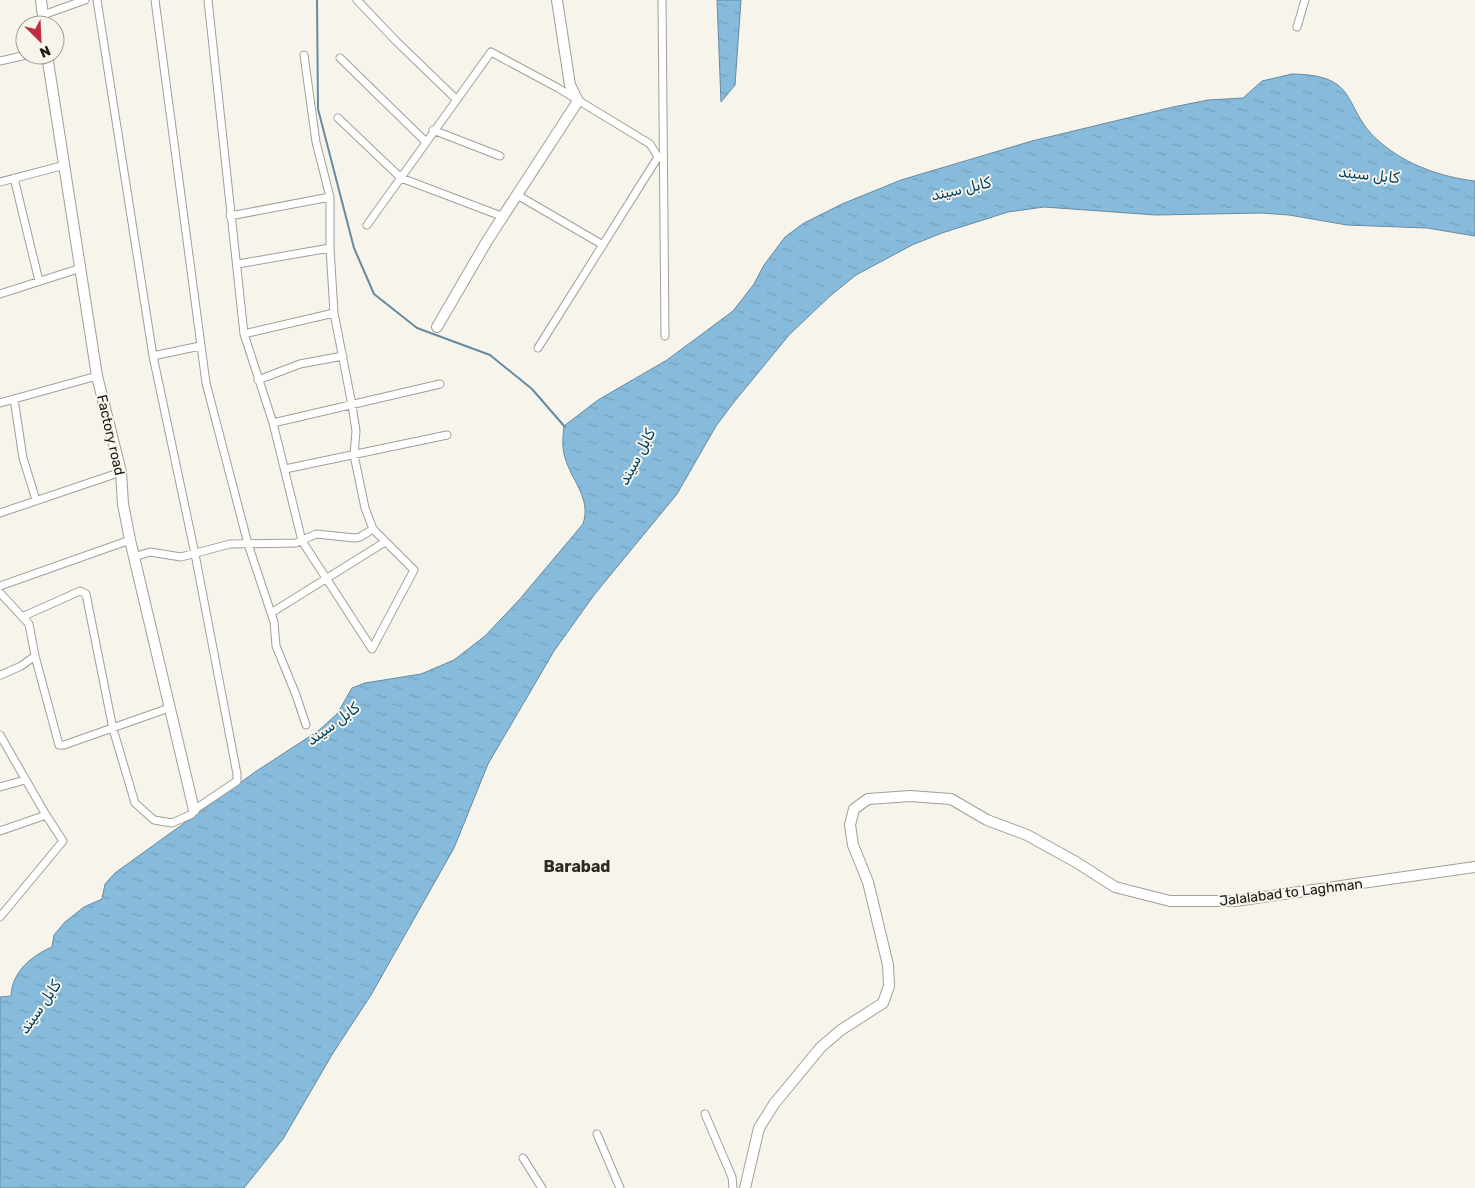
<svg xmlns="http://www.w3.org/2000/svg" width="1475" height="1188" viewBox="0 0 1475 1188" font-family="Rubik,'Noto Naskh Arabic',sans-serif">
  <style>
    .water { fill: url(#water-ripples); stroke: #668aa0 }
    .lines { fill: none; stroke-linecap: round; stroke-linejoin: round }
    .stream { stroke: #668aa0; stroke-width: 2 }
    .street-casing { stroke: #a29f98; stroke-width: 9 }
    .secondary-casing { stroke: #a29f98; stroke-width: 12 }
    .street { stroke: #fff; stroke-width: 7 }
    .secondary { stroke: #fff; stroke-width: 10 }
    .labels { text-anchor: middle; stroke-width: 4; stroke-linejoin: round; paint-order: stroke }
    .street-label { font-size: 14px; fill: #181815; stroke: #f7f4ec }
    .water-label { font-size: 15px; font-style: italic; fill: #004363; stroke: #f7f4ec }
    .quarter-label { font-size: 16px; font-weight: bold; fill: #2d2b25; stroke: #f7f4ec }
  </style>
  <defs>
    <pattern id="water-ripples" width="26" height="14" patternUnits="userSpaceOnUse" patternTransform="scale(1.25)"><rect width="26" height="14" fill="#87bbdc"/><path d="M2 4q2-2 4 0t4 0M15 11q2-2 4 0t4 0" fill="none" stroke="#74a0bc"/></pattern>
  </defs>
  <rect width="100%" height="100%" fill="#f7f4ec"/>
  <!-- water -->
  <path class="water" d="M717 0H741L735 85 721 102Z
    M1292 74C1363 75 1340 109 1381 143 1407 165 1441 177 1475 181V236L1427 228 1347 225 1289 215 1261 213 1156 215 1044 207 1008 212 942 233 912 245 856 275 830 296 789 335 734 402 716 426 677 494 594 595 554 651 488 764 454 848 371 995 333 1053 283 1139 244 1188H0V997L11 996C12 972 31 956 52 947L54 935 65 922 84 907 102 899 105 884 115 873 255 772 318 731 337 714 352 688 365 683 421 674 454 660 485 636 519 600 583 524C592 497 570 480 564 454 562 445 563 436 564 426L598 400 667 360 733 311 754 284 764 265 785 237 804 223 842 204 901 180 1032 141 1173 107 1208 100 1243 98 1262 81Z"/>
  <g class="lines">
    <!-- stream -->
    <path class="stream" d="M317 0 318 109 354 248 374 294 417 328 490 355 532 389 565 427"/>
    <!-- street casing -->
    <g class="street-casing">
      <path id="street" d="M155 0 206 383 248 544 274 622 276 646 296 695 306 725
        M208 0 244 334 273 423 302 541 372 649 414 570 373 529 365 508 354 455 356 431 352 405 334 313 330 248V197L316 142 304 55
        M357 0 396 41 456 99
        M662 0 665 336
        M43 15 85 0
        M1297 27 1305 0
        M340 58 426 142
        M0 61 26 55
        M338 118 401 178 504 217
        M433 130 500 156
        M14 178 39 281
        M0 182 65 165
        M519 196 603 245
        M230 216 330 197
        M367 225 491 52 558 88 650 144 658 157 538 348
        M238 264 330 248
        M0 294 81 268
        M244 334 334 313
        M153 356 200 346
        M258 380 300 364 343 356
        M14 399 23 458 36 500
        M0 403 97 376
        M273 423 440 384
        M285 469 447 435
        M0 513 121 472
        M134 557 150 552 181 557 230 544 296 543 316 534 355 538 360 537 373 529
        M0 586 130 540
        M0 593 29 624 35 656 59 745H64L169 708
        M271 613 385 542
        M24 616 80 591 86 594 113 729 135 803 154 820 172 823 192 814 194 810 237 781V774L195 554 153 356 97 0
        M1 675 21 666 35 656
        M0 735 46 815 63 841 0 917
        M0 787 25 780
        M0 831 46 815
        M705 1114 732 1177 733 1188
        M597 1134 620 1188
        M523 1158 542 1188"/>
    </g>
    <!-- secondary casing -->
    <g class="secondary-casing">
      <path id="secondary" d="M41 0 44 25
        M47 55 97 376 121 472 123 504 130 540 194 810
        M437 327 487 241 578 101 570 85 557 0
        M745 1188 759 1128 774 1104 821 1047 841 1030 883 1003 889 986 888 965 868 882 853 845 850 825 854 809 868 799 910 796 951 799 987 820 1027 835 1076 862 1115 887 1170 901H1235L1475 867"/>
    </g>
    <!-- street -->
    <use href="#street" class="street"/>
    <!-- secondary -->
    <use href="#secondary" class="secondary"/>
  </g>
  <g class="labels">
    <!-- street labels -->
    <g class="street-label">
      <text transform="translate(111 435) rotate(77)" y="5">Factory road</text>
      <text transform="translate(1291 892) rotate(-7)" y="5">Jalalabad to Laghman</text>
    </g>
    <!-- water labels -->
    <g class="water-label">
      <text transform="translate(1369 175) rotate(6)" y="5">کابل سيند</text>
      <text transform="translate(961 189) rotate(-13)" y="5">کابل سيند</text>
      <text transform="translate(637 457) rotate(-62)" y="5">کابل سيند</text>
      <text transform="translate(333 724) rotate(-36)" y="5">کابل سيند</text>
      <text transform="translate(40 1007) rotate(-55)" y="5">کابل سيند</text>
    </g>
    <!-- quarter labels -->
    <g class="quarter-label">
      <text x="577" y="872">Barabad</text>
    </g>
  </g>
  <!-- north arrow -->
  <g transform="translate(40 40) rotate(156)"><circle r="24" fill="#f7f4ec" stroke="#9e9c96"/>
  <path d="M0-4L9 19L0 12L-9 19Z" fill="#bd2c42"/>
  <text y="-8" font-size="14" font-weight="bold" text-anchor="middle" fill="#181815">N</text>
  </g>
</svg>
